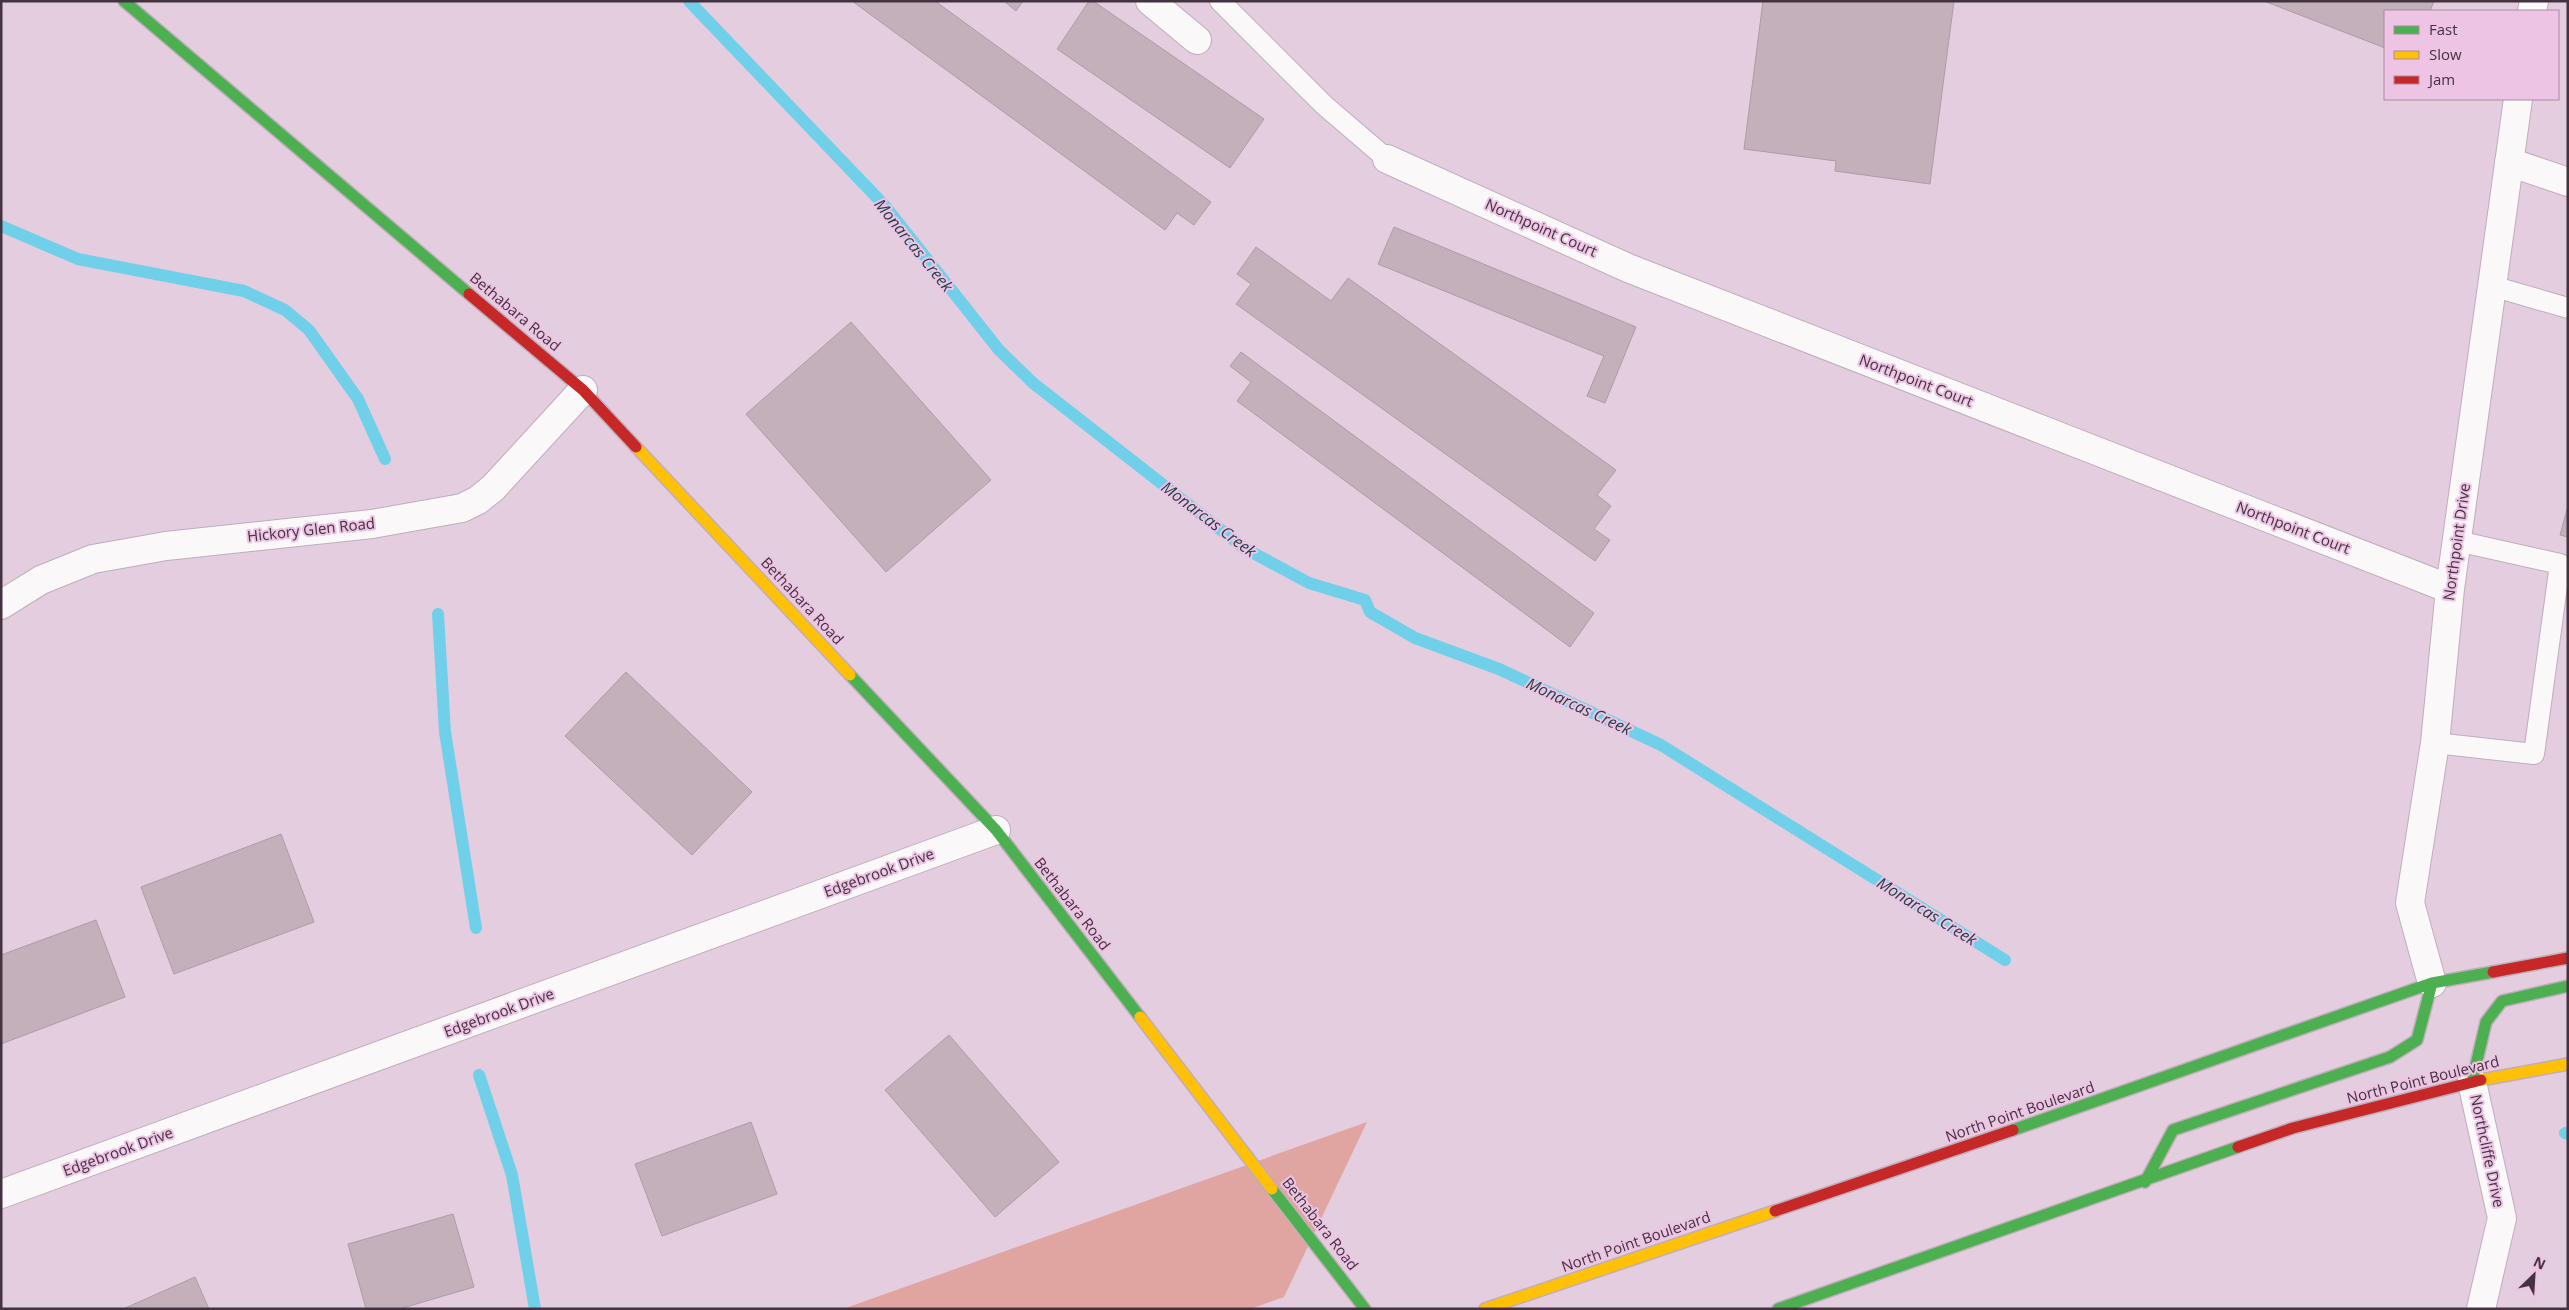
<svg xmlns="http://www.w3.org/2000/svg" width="2569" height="1310" viewBox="0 0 2569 1310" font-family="'Open Sans',sans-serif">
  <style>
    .green { fill: #e1a5a1 }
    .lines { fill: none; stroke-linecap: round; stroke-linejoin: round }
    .stream { stroke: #70cfe9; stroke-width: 12 }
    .building { fill: #c3b0bb; stroke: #ae9ba6 }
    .lane-casing { stroke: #bfadbc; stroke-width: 22 }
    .street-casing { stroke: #bfadbc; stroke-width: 30 }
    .fast-casing { stroke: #bfadbc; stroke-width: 14 }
    .slow-casing { stroke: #bfadbc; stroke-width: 14 }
    .jam-casing { stroke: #bfadbc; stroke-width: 14 }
    .lane { stroke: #fbf8fa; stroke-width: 20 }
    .street { stroke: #fbf8fa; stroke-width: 28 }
    .fast { stroke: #4caf50; stroke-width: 11 }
    .slow { stroke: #ffc107; stroke-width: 11 }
    .jam { stroke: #c62828; stroke-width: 11 }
    .labels { text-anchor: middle; stroke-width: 4; stroke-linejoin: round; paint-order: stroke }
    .street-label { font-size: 15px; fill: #43323f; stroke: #edc4e4 }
    .water-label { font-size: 16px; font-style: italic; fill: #234148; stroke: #edc4e4 }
  </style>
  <rect width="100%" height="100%" fill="#e4cddf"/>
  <!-- green -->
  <path class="green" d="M1367 1122 1284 1297 1250 1309H843Z"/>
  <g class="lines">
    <!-- stream -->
    <path class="stream" d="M689 1 885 206 999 350 1033 383 1244 548 1309 583 1365 600 1370 612 1415 638 1499 669 1661 745 2005 960
      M1 226 78 259 244 291 285 310 309 330 358 399 385 459
      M438 614 445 732 476 928
      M479 1075 512 1175 535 1309
      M2565 1133 2568 1134"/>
  </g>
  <!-- building -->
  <path class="building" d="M852 1H935L1211 202 1194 225 1177 213 1165 230Z
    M1004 1H1023L1016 11Z
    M1089 1H1093L1264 119 1230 168 1057 49Z
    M1763 1H1954L1930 184 1835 171 1836 161 1744 149Z
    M2264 1H2434L2430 11H2385V48Z
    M1394 227 1636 327 1605 403 1587 396 1604 356 1378 264Z
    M1256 247 1331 301 1348 278 1616 470 1597 495 1611 506 1594 529 1610 540 1595 561 1236 304 1251 284 1237 274Z
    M851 322 991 480 886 572 746 414Z
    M1241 352 1594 613 1570 647 1237 401 1251 382 1230 366Z
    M2568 506V537L2560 535Z
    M626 672 752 792 692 855 565 736Z
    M281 834 314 922 174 974 141 887Z
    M96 920 125 997 1 1044V955Z
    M949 1035 1059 1162 995 1217 885 1090Z
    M751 1122 777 1194 662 1236 635 1164Z
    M453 1214 474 1287 399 1309H366L348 1244Z
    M195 1277 209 1309H123Z"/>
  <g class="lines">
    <!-- lane casing -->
    <g class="lane-casing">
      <path id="lane" d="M1220 1 1324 105 1387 159
        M2492 286 2568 308
        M2435 743 2534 754 2560 564 2457 541"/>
    </g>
    <!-- street casing -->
    <g class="street-casing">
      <path id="street" d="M1150 1 1197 40
        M2532 11 2534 1
        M1387 159 1628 268 2450 589
        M2509 162 2568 182
        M1 605 41 580 93 559 166 546 372 524 462 508 478 500 493 488 583 390
        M2432 983 2410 903 2435 743 2450 589 2518 99
        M2472 1082 2502 1218 2481 1309
        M1 1194 996 830"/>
    </g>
    <!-- fast casing -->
    <g class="fast-casing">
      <path id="fast" d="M124 1 469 294
        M850 675 996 830 1140 1017
        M2472 1082 2486 1022 2502 1001 2568 986
        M2013 1130 2432 983 2493 972
        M2145 1182 2173 1130 2390 1057 2417 1040 2432 983
        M1272 1189 1365 1309
        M1778 1309 2238 1147"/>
    </g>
    <!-- slow casing -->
    <g class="slow-casing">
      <path id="slow" d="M636 447 850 675
        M1140 1017 1272 1189
        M2481 1080 2568 1064
        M1485 1309 1775 1211"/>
    </g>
    <!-- jam casing -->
    <g class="jam-casing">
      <path id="jam" d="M469 294 583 390 636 447
        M2493 972 2568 958
        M2238 1147 2293 1128 2481 1080
        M1775 1211 2013 1130"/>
    </g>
    <!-- lane -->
    <use href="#lane" class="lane"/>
    <!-- street -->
    <use href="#street" class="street"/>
    <!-- fast -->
    <use href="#fast" class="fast"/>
    <!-- slow -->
    <use href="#slow" class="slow"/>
    <!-- jam -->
    <use href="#jam" class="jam"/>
  </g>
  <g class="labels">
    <!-- street labels -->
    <g class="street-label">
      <text transform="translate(1541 228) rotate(24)" y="5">Northpoint Court</text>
      <text transform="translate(515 312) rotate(40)" y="5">Bethabara Road</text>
      <text transform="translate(1916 381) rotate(21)" y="5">Northpoint Court</text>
      <text transform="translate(2293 528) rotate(21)" y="5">Northpoint Court</text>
      <text transform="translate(311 530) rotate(-6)" y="5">Hickory Glen Road</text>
      <text transform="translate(2457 542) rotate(-82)" y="5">Northpoint Drive</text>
      <text transform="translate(802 601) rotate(47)" y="5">Bethabara Road</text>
      <text transform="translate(879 873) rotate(-20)" y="5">Edgebrook Drive</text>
      <text transform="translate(1072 904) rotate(52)" y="5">Bethabara Road</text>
      <text transform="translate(499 1013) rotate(-20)" y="5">Edgebrook Drive</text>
      <text transform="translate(2423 1080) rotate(-14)" y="5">North Point Boulevard</text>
      <text transform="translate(2020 1112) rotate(-19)" y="5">North Point Boulevard</text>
      <text transform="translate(2487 1151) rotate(78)" y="5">Northcliffe Drive</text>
      <text transform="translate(118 1152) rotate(-20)" y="5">Edgebrook Drive</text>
      <text transform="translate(1320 1224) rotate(52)" y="5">Bethabara Road</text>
      <text transform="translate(1636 1242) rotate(-19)" y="5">North Point Boulevard</text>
    </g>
    <!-- water labels -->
    <g class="water-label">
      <text transform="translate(914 245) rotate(51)" y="6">Monarcas Creek</text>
      <text transform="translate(1209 519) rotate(37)" y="6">Monarcas Creek</text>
      <text transform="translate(1579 706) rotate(25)" y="6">Monarcas Creek</text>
      <text transform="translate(1927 911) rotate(32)" y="6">Monarcas Creek</text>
    </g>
  </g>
  <!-- border -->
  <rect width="2569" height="1310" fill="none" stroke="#43323f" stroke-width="5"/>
  <!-- legend -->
  <rect x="2384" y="10" width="175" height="90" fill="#edc4e4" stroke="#a98aa2"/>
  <rect x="2394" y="26" width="25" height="8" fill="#4caf50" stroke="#a98aa2"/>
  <text x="2429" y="35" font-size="15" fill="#43323f">Fast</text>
  <rect x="2394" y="51" width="25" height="8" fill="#ffc107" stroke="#a98aa2"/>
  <text x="2429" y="60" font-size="15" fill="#43323f">Slow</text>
  <rect x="2394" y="76" width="25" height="8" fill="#c62828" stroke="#a98aa2"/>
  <text x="2429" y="85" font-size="15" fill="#43323f">Jam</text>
  <!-- north arrow -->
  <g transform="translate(2534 1275) rotate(25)" stroke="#edc4e4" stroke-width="4" paint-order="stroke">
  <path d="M0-4L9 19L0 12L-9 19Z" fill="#43323f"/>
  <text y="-8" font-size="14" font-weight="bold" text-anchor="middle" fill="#43323f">N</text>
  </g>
</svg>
